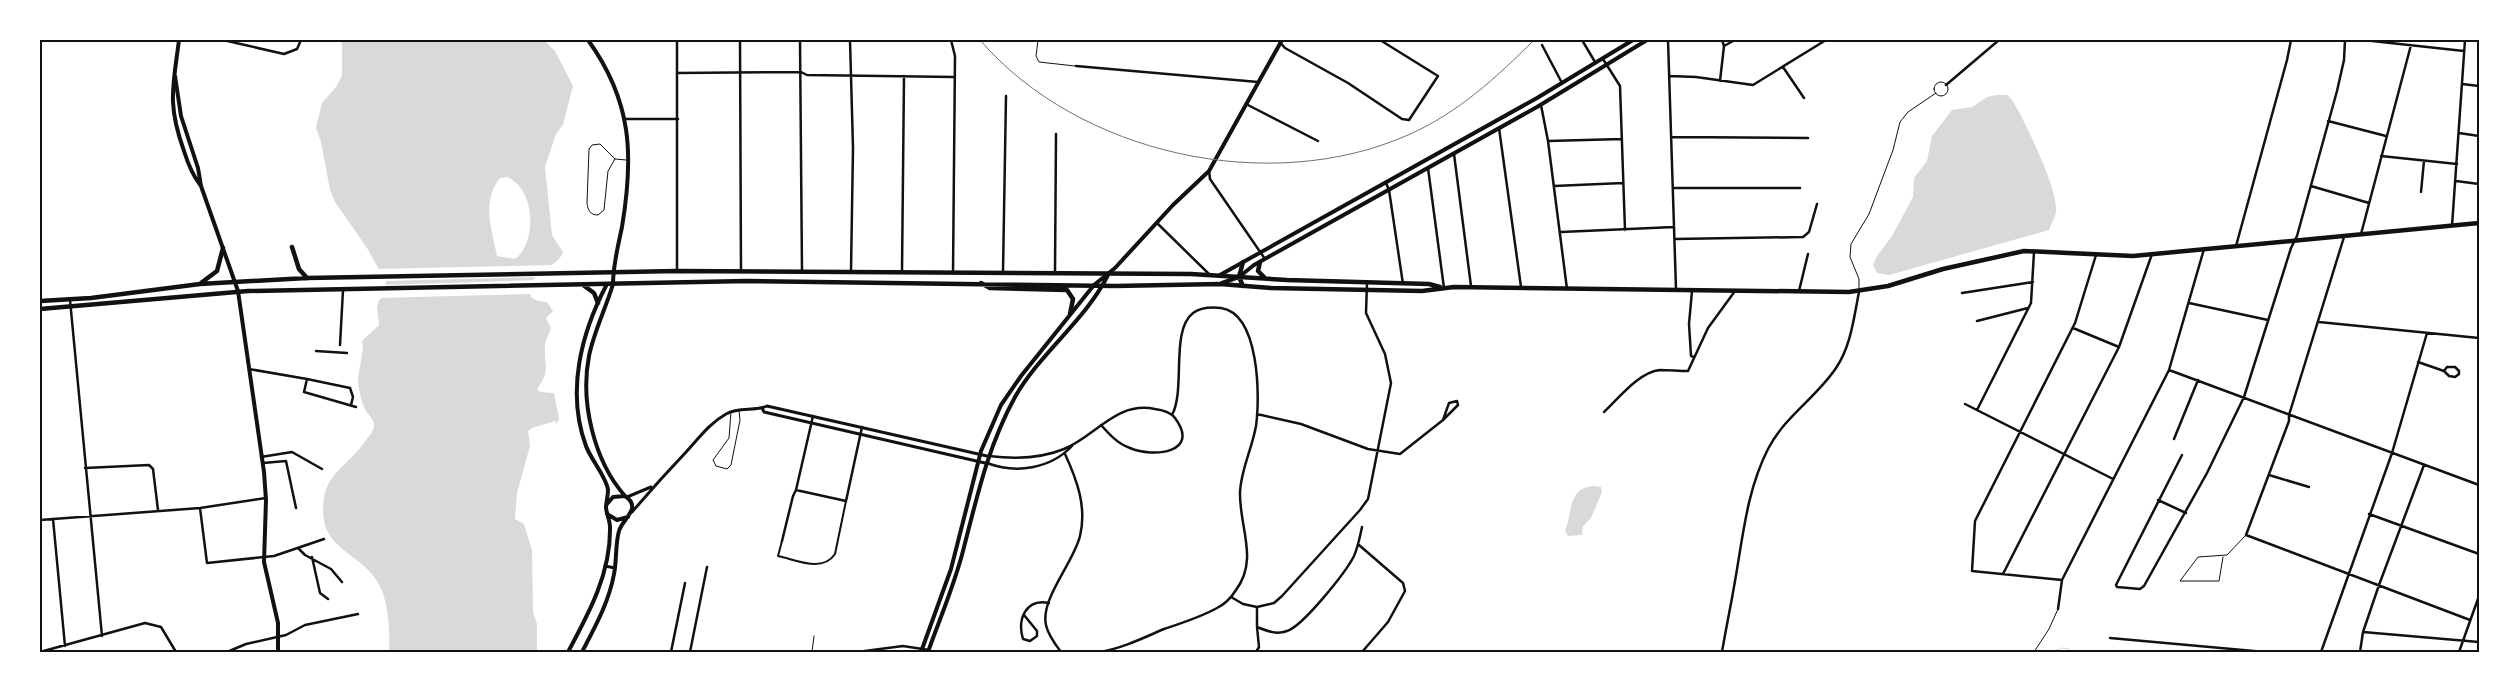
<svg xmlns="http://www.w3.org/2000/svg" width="2519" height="692" viewBox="0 0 2519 692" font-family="Montserrat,sans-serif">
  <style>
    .water { fill: #d9d9d9; fill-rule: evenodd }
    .pier { fill: #fff }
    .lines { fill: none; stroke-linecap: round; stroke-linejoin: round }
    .stream { stroke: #d9d9d9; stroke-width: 1 }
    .service { stroke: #111; stroke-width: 1 }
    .pedestrian { stroke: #111; stroke-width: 2 }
    .minor { stroke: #111; stroke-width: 2.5 }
    .tertiary { stroke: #111; stroke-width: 3 }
    .secondary { stroke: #111; stroke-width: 4 }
    .primary { stroke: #111; stroke-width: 4 }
    .trunk { stroke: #111; stroke-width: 4.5 }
    .rail { stroke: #707070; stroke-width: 1 }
    .neatline { fill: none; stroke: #111; stroke-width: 2 }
  </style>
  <rect width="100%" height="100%" fill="#fff"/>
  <!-- water -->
  <path class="water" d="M342 40H544L555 51 573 86 563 125 556 134 545 167 552 235 563 252C558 269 519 276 532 298L538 301 547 302 553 311 546 318 551 328C549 334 545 341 545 347 544 368 551 369 537 389L540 392 554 393 559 419 557 424 555 421 532 428 528 431 530 446 517 493 515 519 524 524 532 550 533 612 537 624V652H389C390 630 389 600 377 581 359 552 322 550 323 508 324 472 348 467 366 440 369 436 373 432 374 427 375 418 367 415 364 407 361 400 359 390 358 382 358 370 365 349 362 341L379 325 377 307 379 300 383 297 386 282 367 248 335 202 330 190 321 142 316 128 322 103 336 87 342 76ZM507 177C535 188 538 242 515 259L497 256C492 230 481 202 500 178Z
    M1997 95H2008L2014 103C2025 122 2059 191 2056 212 2055 218 2051 224 2049 230L1889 275 1877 273 1873 265 1877 256 1892 236 1913 197 1914 178 1927 161 1932 136 1952 110 1972 107 1987 97Z
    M1593 486 1601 487 1602 492 1591 518 1583 526 1582 535 1568 536 1565 531C1573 512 1567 489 1593 486Z"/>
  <!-- pier -->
  <path class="pier" d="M557 265 541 277 382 281 375 269Z
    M537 280 533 284 532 294 378 298 381 295 383 285Z"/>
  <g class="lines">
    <!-- stream -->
    <path class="stream" d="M2052 652 2061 648 2069 649"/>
    <!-- service -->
    <path class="service" d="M1038 40 1036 56 1039 62 1075 66
      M1934 89a7 7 0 1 1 14 0a7 7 0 1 1-14 0Z
      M615 159 608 171 604 210 598 215C590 215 588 210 587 203L589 149 592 145 600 144 615 159 626 160
      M1859 289V279L1850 257 1851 244 1869 214 1893 150 1900 122 1908 112 1936 93
      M731 412 729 438 713 460 716 466 727 469 731 465 740 420 739 411
      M2223 557 2219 581H2180L2198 557 2227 555 2246 535
      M812 652 814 636
      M2034 652 2049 629 2058 609"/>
    <!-- pedestrian -->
    <path class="pedestrian" d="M782 541 778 556C797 560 822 573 835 554L846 501"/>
    <!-- minor -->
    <path class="minor" d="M223 40 284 54 297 49 301 40
      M677 40V271
      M740 40 741 271
      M800 40 802 271
      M850 40 853 148 851 271
      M951 40 955 56 953 273
      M1278 40 1285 48 1348 83 1402 119 1409 120 1438 76 1380 40
      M1582 40 1595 62
      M1668 40 1676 289
      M2363 40 2464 51
      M1542 45 1562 83
      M1724 46 1735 40
      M1603 59 1620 86 1625 230
      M1076 66 1258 82
      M1783 67 1804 98
      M677 73 801 72 807 75 954 77
      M1670 76 1696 77 1753 85 1826 40
      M1720 81 1724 46 1722 40
      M2462 84 2479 86
      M1946 85 1999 40
      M1246 104 1318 141
      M1541 105 1548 141 1567 289
      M626 119H678
      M2328 121 2386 136
      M1499 128 1521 287
      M2459 133 2479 136
      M1672 137 1808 138
      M1548 141 1622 139
      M1454 154 1471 286
      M2381 156 2457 164
      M1428 168 1444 288
      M1209 171 1210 179 1265 259
      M2456 181 2479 184
      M1386 183 1389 190 1403 284
      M1554 186 1623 183
      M2311 186 2369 203
      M1673 188H1800
      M2421 192 2424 161
      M1157 223 1209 274
      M2452 226 2465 40
      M1561 232 1674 227
      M2361 234 2411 45
      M2344 237 2289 415V421L2246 535 2470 620
      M1675 239 1803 237 1809 232 1817 204
      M2236 246 2287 60 2291 40
      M902 272 904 76
      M1003 272 1006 96
      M1055 272 1056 134
      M1692 291 1689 324 1691 356 1694 357
      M1799 291 1808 254
      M1962 293 2033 282
      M70 300 102 636
      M2189 303 2268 320
      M1977 321 2028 308
      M2319 322 2479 338
      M2073 328 2119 347
      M340 345 343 290
      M316 351 347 353
      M2418 362 2444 371 2449 376 2455 377 2459 374V371L2455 367H2447L2444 371
      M249 369 307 379 304 392 356 407
      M2169 370 2479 485
      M307 379 350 388 353 397 351 405
      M1965 404 2113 479
      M1977 410 2031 303 2034 252
      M1604 412C1619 398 1639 372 1660 370 1669 370 1679 371 1688 371L1708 328 1735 291
      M1257 414 1301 424 1368 449 1400 454 1443 420 1449 403 1457 401 1458 405 1443 420
      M2174 439 2198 380
      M2182 455 2116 585 2117 587 2140 589 2144 586 2207 473 2244 397 2291 248 2297 236 2337 91 2344 60 2345 40
      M989 456C1014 459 1040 459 1064 449 1096 436 1116 401 1155 409 1162 410 1171 412 1175 418 1201 453 1153 458 1130 448 1118 444 1109 434 1101 425
      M261 457 292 452 322 469
      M263 463 286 461 296 508
      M987 463C1016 474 1050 469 1072 446
      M85 468 149 465 153 469 158 510
      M2269 475 2309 487
      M796 490 846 501 862 427
      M2158 500 2186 513
      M200 508 207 563 274 556 324 539
      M2369 514 2479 554
      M53 519 65 646
      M40 520 200 508 266 498
      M782 541 793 496 796 490 813 416
      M1359 545 1403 583 1405 591 1388 622 1362 652
      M298 548 305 555 331 569 342 582
      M312 557 320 593 328 599
      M2003 574 2119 347 2152 254
      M2062 580 1972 571 1975 521 2075 323 2096 255
      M1231 597 1243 604 1257 607V627C1267 631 1276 635 1287 631 1303 626 1346 572 1354 556 1358 547 1360 537 1362 527
      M1257 607 1274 603 1282 596 1360 510 1368 499 1391 383 1385 354 1366 313 1367 283
      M2058 609 2062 580 2169 370 2204 249
      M1024 615 1037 631V636L1030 641 1023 639C1017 619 1026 598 1049 603
      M2363 632 2479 642
      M2110 638 2265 652
      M40 652 145 623 161 627 176 652
      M227 652 246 644 286 635 305 625 358 614
      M671 652 685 583
      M690 652 707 567
      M857 652 903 646 929 650
      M1061 652C1055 644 1048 635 1046 625 1040 599 1074 562 1080 536 1087 507 1077 480 1065 454
      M1100 652C1123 648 1143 638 1164 629 1182 623 1201 617 1217 608 1225 604 1231 598 1236 590 1259 559 1239 527 1240 492 1241 469 1252 449 1256 426 1260 398 1260 314 1221 308 1211 307 1201 307 1193 313 1170 331 1186 389 1172 415
      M1256 652 1259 647 1257 627
      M1722 652C1726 628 1731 605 1735 581 1743 536 1747 490 1768 449 1785 416 1816 398 1836 368 1851 346 1854 317 1859 292
      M2321 652 2392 453 2427 333
      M2360 652 2363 632 2379 585 2424 465
      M2459 652 2479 596"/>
    <!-- tertiary -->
    <path class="tertiary" d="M762 408 764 412 985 463
      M627 497 651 487
      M632 512C650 491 668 471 687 451 699 438 710 423 726 414 739 406 755 412 767 406L987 456
      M605 566 615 568"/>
    <!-- secondary -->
    <path class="secondary" d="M179 40C173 87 167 104 184 151 188 164 192 175 201 186
      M175 76 181 116 198 168 201 186 238 291 264 472 266 500 264 562 278 623V652
      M613 284C606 308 594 331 589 356 580 402 594 461 625 496
      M607 514 617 520 628 517
      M568 652C589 613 611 573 610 527 610 521 607 515 606 508 606 502 608 496 608 490 607 478 590 458 586 446 566 392 581 333 607 284
      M582 652C595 627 609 602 614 574 617 560 615 545 619 531 622 519 643 508 625 496L613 497 607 504
      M921 652 951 569 981 451 1001 405 1021 376 1094 285 1115 268 1173 205 1209 171 1282 40
      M928 652C940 618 954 586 963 551 977 497 988 446 1015 397 1040 353 1085 321 1108 275"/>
    <!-- primary -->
    <path class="primary" d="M588 40C632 101 634 155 622 227 618 246 613 265 613 284
      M1220 275 1537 98 1633 40
      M1222 283 1239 277 1254 265 1537 107 1647 40"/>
    <!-- trunk -->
    <path class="trunk" d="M292 247 299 269 307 278
      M1243 262 1239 277 1243 286
      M1260 262 1258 271 1264 277
      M201 283 217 271 223 248
      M981 283 990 288 1067 290 1073 299 1070 314
      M583 285 594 293 598 303
      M40 301 91 298 200 284 307 278 677 271 1191 274 1287 280 1429 284 1440 287
      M40 309 248 291 747 281 1115 286 1220 284 1271 288 1422 291 1454 287 1849 292 1888 286 1943 269 2024 251 2133 256 2479 223"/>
    <!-- rail -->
    <path class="rail" d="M980 40C1079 155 1270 196 1408 135 1458 113 1496 78 1534 40"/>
  </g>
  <!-- border -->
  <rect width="2519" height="692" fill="none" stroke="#ffffff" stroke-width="82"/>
  <rect x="41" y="41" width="2437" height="610" class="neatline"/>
</svg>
